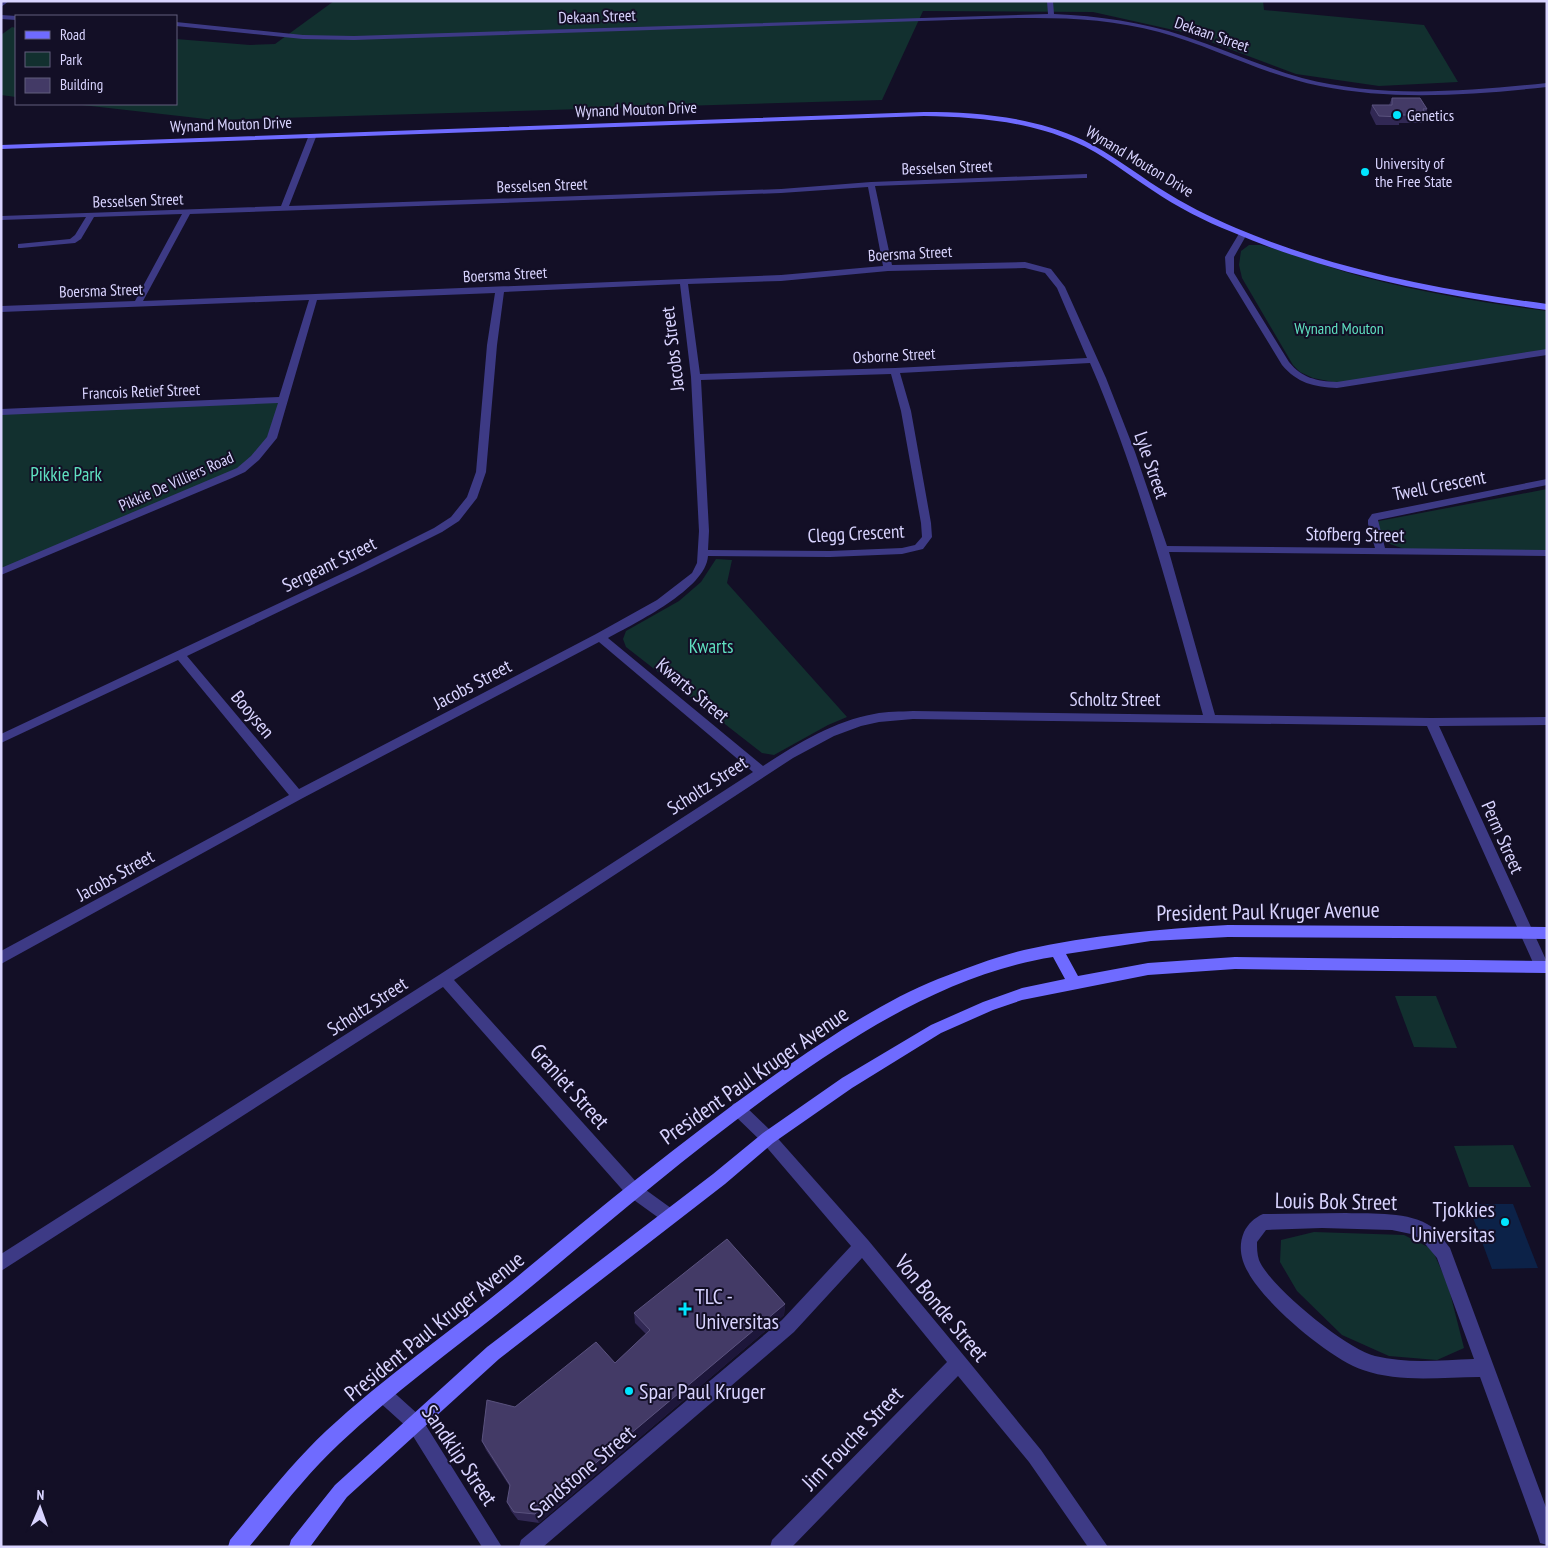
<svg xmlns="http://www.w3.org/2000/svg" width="1548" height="1548" viewBox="0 0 1548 1548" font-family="'PT Sans Narrow',sans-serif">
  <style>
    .green { fill: #12302f }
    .water { fill: #0c2248 }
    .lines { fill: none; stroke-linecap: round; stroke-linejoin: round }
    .street { fill: #3d3a85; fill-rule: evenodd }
    .secondary { fill: #6f6bff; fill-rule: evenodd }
    .wall { fill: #312854 }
    .shaded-wall { fill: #1d163a }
    .building { fill: #433a66; stroke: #5a527e }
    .poi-dot { fill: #00e5ff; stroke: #130f26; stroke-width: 2 }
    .labels { text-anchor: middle; stroke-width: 4; stroke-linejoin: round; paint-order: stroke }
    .far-street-label { font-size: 16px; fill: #d9d4ff; stroke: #130f26 }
    .far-poi-label { font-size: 16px; fill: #d9d4ff; stroke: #130f26; text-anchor: start }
    .far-park-label { font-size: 16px; fill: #5fe0c0; stroke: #130f26 }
    .street-label { font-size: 19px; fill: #d9d4ff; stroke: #130f26 }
    .park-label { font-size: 19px; fill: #5fe0c0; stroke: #130f26 }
    .near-street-label { font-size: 22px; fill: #d9d4ff; stroke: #130f26 }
    .near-poi-label { font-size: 22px; fill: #d9d4ff; stroke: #130f26; text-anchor: start }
  </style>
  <rect width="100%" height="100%" fill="#130f26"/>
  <!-- green -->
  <path class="green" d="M334 1H1263L1264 10 1424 25 1458 82 1379 86 1296 74 1187 33 1093 12 923 11 882 100 215 120 73 104H176V39L250 45 275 44Z
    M12 27 16 28V97L1 95V35Z
    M1249 245H1261C1296 254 1328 268 1363 277 1424 293 1485 303 1547 311V353L1348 385 1313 378 1300 372 1293 365 1242 278 1239 265 1241 251Z
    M281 402 276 436 247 466 1 570V414Z
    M1547 489V552H1413L1390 544 1380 535 1376 525 1379 521Z
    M716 559 732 560 727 583 847 717 828 725 774 755 762 753 626 647 623 639 626 631 679 601 701 582Z
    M1395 996H1436L1457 1048 1414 1047Z
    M1513 1145 1531 1187H1469L1454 1146Z
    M1314 1232 1404 1235 1432 1249 1448 1285 1464 1348 1437 1360 1389 1356 1342 1335 1297 1291 1280 1262 1281 1240Z"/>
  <!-- water -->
  <path class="water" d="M1468 1204H1513L1538 1268 1492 1269Z"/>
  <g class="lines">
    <!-- street -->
    <path class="street" d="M9 1 1 7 2 1Z
      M1047 1H1053L1054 14C1099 16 1142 22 1184 36 1224 49 1262 67 1302 78 1382 99 1466 91 1547 83V87C1471 95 1395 101 1320 86 1264 75 1214 47 1159 32 1101 16 1041 17 982 19L354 40 303 39 176 26V22L303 35 354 36 1048 14Z
      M1 15 17 16 16 20 1 19Z
      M309 135 316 137 289 206 781 189 871 182 1087 174V178H1084L875 186 892 265 1025 262 1051 269 1065 287 1106 378 1135 452 1167 546 1375 548 1368 524V520L1372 514 1547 479V485L1378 520 1385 548 1547 550V556L1169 552 1215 715 1431 718 1547 717V725L1439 726 1547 962V971L1542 973 1537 971 1535 967 1427 726 913 719 879 722 861 726 834 736 793 758 454 980 639 1185 675 1211 677 1216 675 1221 669 1224 663 1221 627 1195 443 987 1 1271V1254L439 975 753 772 599 642 301 799 1 964V951L289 795 178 660 1 743V734L354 568 434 528 451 517 467 497 476 472 487 345 495 293 317 300 277 438 259 460 245 472 232 478 1 575V568L237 468 251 456 267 437 278 403 1 415V409L279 397 309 300 1 312V306L135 301 182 214 94 217 81 239 75 243 21 248H18V244L70 239 75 235 86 217 1 220V216L281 206ZM868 187 883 266 781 275 143 301 190 214 781 193ZM1025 268 1045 273 1057 288 1087 358 895 368 700 374 688 284 781 281 888 271ZM680 284 691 377 699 531 697 563 692 573 657 600 596 634 299 789 187 656 362 572 442 532 459 521 477 498 486 472 497 345 504 292ZM1090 363C1139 476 1170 596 1203 715L913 711C900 712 887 711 874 714 834 721 797 744 763 766L608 638C635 623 706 589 708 556L830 557 902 554 923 549 932 537 931 523 911 411 900 373ZM891 374 901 411 921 523 922 537 915 545 902 548 830 551 708 550 709 531 701 380Z
      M1240 232 1247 234 1234 257V273L1289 362C1302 378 1316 381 1337 382L1547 349V355L1337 388C1314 387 1297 383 1282 365L1226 273 1225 257Z
      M738 1102 743 1104 773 1133 868 1240 965 1357 1041 1450 1108 1547H1088L1029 1462 958 1376 792 1547H770L772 1540 947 1362 862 1258 794 1332 543 1547H519L521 1540 782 1320 851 1246 763 1143 733 1114 730 1109 733 1104Z
      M1346 1213C1373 1214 1409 1211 1432 1227 1440 1232 1444 1241 1450 1248L1547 1510V1545L1540 1543 1538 1536 1480 1377C1441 1377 1400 1383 1363 1370 1330 1359 1264 1303 1248 1272 1241 1260 1238 1246 1244 1232 1248 1224 1254 1218 1263 1214ZM1322 1228 1392 1230 1411 1234 1421 1239 1437 1258 1474 1359C1441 1360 1407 1364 1375 1356 1347 1349 1270 1287 1259 1260 1257 1254 1257 1248 1257 1242L1266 1230Z
      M383 1385 389 1388 420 1416 502 1547H482L408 1428 377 1400 374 1394 377 1388Z"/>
    <!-- secondary -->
    <path class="secondary" d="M924 112C978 112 1033 117 1083 140 1110 153 1134 172 1159 188 1184 204 1210 217 1236 228 1335 270 1441 290 1547 304V310C1439 295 1332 275 1232 232 1204 221 1177 207 1152 190 1127 174 1103 154 1075 142 1027 121 976 117 924 116L1 149V145Z
      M1228 925 1547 927V939L1228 937 1151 941 1066 954 1078 976 1148 963 1235 957 1547 961V973L1235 969 1148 975 1022 1000 993 1010 941 1033 852 1088 773 1143 725 1184 499 1359 347 1497 310 1547H289L291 1540 335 1485 487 1347 713 1174 763 1133 842 1078 931 1025 983 1002 1022 988 1065 979 1053 957C953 973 863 1029 781 1087 694 1149 614 1218 532 1286 468 1339 399 1387 339 1444 306 1475 278 1512 249 1547H228L230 1540C261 1503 291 1464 326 1431 388 1373 459 1326 524 1271 606 1203 689 1135 776 1074 825 1040 883 1001 938 979 964 969 998 956 1024 950 1091 935 1160 929 1228 925Z"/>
  </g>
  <!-- wall -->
  <path class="wall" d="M1392 98 1427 109 1426 114V115L1424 123H1399V125H1376L1370 113 1372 105H1389Z
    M785 1304 784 1315 539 1523 518 1520 511 1511 507 1502 510 1487 486 1450 482 1441 615 1363 646 1334 635 1323 634 1313Z"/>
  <!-- shaded-wall -->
  <path class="shaded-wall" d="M785 1304 784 1315 539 1523 535 1514Z"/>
  <!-- building -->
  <path class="building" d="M1392 98H1420L1427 109H1423L1426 115H1400L1401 117 1379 116 1372 105H1392Z
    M727 1239 785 1304 535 1514 514 1512 507 1502 510 1485 482 1441 487 1400 515 1407 596 1342 615 1363 650 1330 634 1313Z"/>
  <!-- markers -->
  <g class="poi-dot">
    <circle cx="1397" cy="115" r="5"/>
    <circle cx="1365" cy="172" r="5"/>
    <circle cx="1505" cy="1222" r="5"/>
    <path d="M682.5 1301.5h5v5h5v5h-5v5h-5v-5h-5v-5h5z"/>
    <circle cx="629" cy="1391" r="5"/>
  </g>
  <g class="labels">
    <!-- far-street labels -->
    <g class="far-street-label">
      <text transform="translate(597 16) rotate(-2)" y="6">Dekaan Street</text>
      <text transform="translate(1212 34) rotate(19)" y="6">Dekaan Street</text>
      <text transform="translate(636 109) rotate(-2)" y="6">Wynand Mouton Drive</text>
      <text transform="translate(231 124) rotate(-2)" y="6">Wynand Mouton Drive</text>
      <text transform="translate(1140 161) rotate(31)" y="6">Wynand Mouton Drive</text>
      <text transform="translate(947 167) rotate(-2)" y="6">Besselsen Street</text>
      <text transform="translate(542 185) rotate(-2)" y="6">Besselsen Street</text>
      <text transform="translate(138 200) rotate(-2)" y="6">Besselsen Street</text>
      <text transform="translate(910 253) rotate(-3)" y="6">Boersma Street</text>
      <text transform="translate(505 274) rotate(-3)" y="6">Boersma Street</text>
      <text transform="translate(101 290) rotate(-2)" y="6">Boersma Street</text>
      <text transform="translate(894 355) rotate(-3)" y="6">Osborne Street</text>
      <text transform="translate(141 391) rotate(-2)" y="6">Francois Retief Street</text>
      <text transform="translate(176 481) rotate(-24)" y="6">Pikkie De Villiers Road</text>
    </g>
    <!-- far-poi labels -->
    <g class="far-poi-label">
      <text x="1407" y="121">Genetics</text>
      <text x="1375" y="169">University of<tspan x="1375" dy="18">the Free State</tspan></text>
    </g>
    <!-- far-park labels -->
    <g class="far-park-label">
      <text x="1339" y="334">Wynand Mouton</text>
    </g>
    <!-- street labels -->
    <g class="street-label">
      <text transform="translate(672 349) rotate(-97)" y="7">Jacobs Street</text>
      <text transform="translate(1152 465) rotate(71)" y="7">Lyle Street</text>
      <text transform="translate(1439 485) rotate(-11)" y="7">Twell Crescent</text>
      <text transform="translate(856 533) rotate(-3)" y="7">Clegg Crescent</text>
      <text transform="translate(1355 534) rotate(1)" y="7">Stofberg Street</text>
      <text transform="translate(329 564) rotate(-26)" y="7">Sergeant Street</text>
      <text transform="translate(472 684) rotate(-28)" y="7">Jacobs Street</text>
      <text transform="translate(693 690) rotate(40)" y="7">Kwarts Street</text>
      <text x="1115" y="706">Scholtz Street</text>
      <text transform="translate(253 714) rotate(50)" y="7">Booysen</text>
      <text transform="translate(707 785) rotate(-33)" y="7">Scholtz Street</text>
      <text transform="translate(1503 837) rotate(66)" y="7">Perm Street</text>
      <text transform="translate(115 875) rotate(-29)" y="7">Jacobs Street</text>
      <text transform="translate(367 1006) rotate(-33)" y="7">Scholtz Street</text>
    </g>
    <!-- park labels -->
    <g class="park-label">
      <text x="66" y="481">Pikkie Park</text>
      <text x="711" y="653">Kwarts</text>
    </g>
    <!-- near-street labels -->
    <g class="near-street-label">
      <text transform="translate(1268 911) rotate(-1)" y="8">President Paul Kruger Avenue</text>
      <text transform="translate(754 1075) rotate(-35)" y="8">President Paul Kruger Avenue</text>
      <text transform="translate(570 1086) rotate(48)" y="8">Graniet Street</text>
      <text transform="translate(1336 1201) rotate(1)" y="8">Louis Bok Street</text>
      <text transform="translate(942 1308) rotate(50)" y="8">Von Bonde Street</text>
      <text transform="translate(434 1326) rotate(-39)" y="8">President Paul Kruger Avenue</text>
      <text transform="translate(852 1438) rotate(-46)" y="8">Jim Fouche Street</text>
      <text transform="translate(460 1455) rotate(56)" y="8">Sandklip Street</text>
      <text transform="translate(582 1471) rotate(-40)" y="8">Sandstone Street</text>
    </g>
    <!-- near-poi labels -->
    <g class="near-poi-label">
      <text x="1495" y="1217" text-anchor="end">Tjokkies<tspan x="1495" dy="25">Universitas</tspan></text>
      <text x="695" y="1304">TLC -<tspan x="695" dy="25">Universitas</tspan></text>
      <text x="639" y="1399">Spar Paul Kruger</text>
    </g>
  </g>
  <!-- border -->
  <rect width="1548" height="1548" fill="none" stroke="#d9d4ff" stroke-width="5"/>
  <!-- legend -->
  <rect x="15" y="15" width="162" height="90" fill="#130f26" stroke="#625e7d"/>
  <rect x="25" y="31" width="25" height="8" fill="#6f6bff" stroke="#625e7d"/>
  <text x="60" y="40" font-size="15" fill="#d9d4ff">Road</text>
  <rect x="25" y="52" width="25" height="15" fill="#12302f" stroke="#625e7d"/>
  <text x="60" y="65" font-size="15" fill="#d9d4ff">Park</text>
  <rect x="25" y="78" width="25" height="15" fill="#433a66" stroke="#625e7d"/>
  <text x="60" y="90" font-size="15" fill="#d9d4ff">Building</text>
  <!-- north arrow -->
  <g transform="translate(40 1508) rotate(2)" stroke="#130f26" stroke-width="4" paint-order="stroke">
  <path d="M0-4L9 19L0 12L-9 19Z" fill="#d9d4ff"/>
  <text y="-8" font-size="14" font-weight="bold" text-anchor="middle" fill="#d9d4ff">N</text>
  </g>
</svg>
